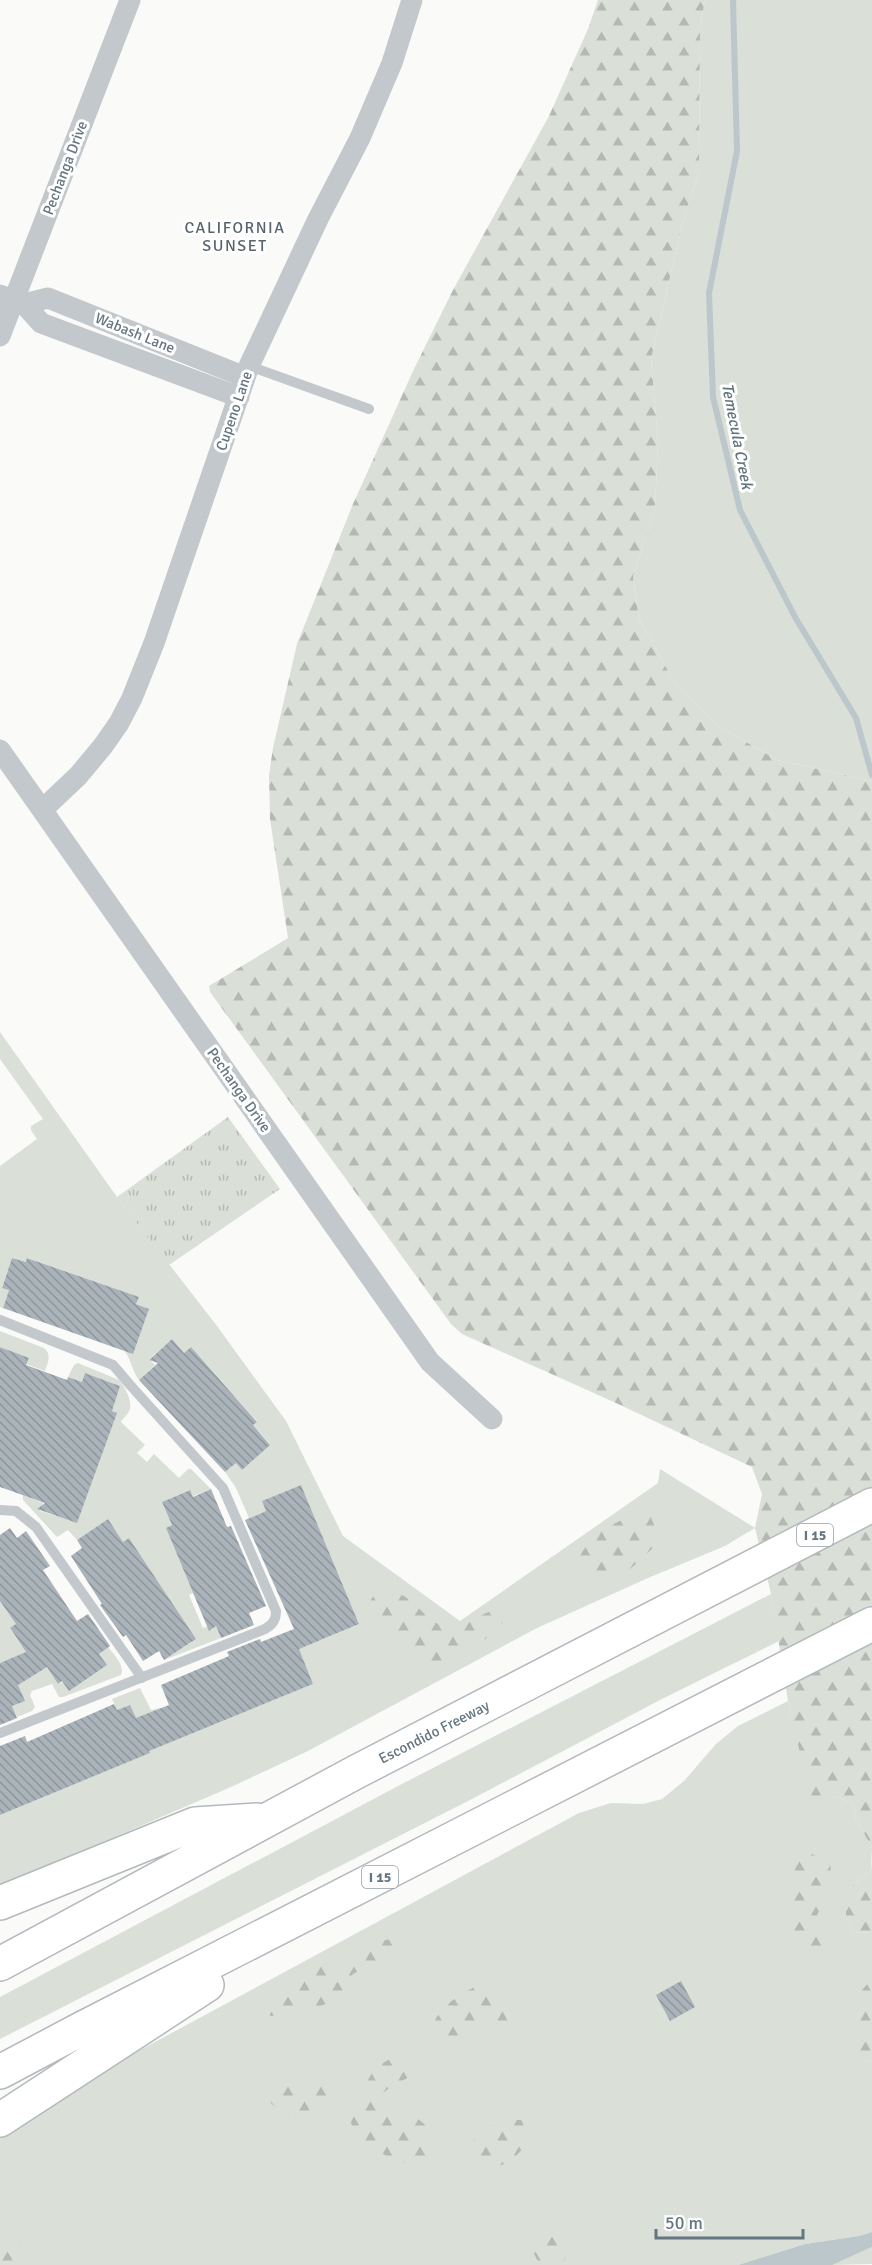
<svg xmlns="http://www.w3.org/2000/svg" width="872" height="2265" viewBox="0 0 872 2265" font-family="Signika,sans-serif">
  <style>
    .grass { fill: #dadfd7 }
    .forest { fill: url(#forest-firs) }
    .park { fill: url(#park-tufts) }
    .water { fill: #bbc7cb }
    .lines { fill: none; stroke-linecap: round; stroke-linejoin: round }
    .stream { stroke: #bbc7cb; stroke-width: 6 }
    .building { fill: url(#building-back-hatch) }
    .highway-casing { stroke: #b4b9bd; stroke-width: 36 }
    .lane { stroke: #c3c8cc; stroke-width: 10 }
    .street { stroke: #c3c8cc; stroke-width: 21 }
    .highway { stroke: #fff; stroke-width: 33 }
    .labels { text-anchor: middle; stroke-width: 6; stroke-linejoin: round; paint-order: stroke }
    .shield { fill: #fff; stroke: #939fa8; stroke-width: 1.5 }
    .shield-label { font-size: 14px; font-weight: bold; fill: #657683 }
    .street-label { font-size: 15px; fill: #657683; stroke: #fff }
    .neighbourhood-label { font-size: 16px; letter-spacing: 1.5px; fill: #57646e; stroke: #fff }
    .water-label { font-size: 16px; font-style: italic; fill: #60757c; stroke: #fff }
  </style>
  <defs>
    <pattern id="forest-firs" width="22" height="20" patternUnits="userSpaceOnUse" patternTransform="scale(1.5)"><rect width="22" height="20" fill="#dadfd7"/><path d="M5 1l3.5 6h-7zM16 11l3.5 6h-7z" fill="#b4b9b4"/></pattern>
    <pattern id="park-tufts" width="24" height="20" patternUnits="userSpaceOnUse" patternTransform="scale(1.5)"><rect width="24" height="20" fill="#dadfd7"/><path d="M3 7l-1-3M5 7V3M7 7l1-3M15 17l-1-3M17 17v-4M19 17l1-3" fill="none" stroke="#b4b9b4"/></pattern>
    <pattern id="building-back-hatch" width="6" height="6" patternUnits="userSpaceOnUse" patternTransform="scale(1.5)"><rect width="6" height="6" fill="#aab3b9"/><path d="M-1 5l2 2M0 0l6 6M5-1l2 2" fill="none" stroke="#8e969c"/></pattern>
  </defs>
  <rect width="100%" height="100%" fill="#fafaf8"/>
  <!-- grass -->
  <path class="grass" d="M705 0H872V781L777 760 717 725 676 685 639 619 633 576 655 509 658 440 651 359 682 225 699 171 700 27Z
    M0 1032 117 1197 217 1326 286 1421 343 1536 460 1621 658 1483 660 1469 755 1528 725 1546 648 1578 537 1628 306 1752 231 1787 43 1868 0 1885V1815L150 1753 130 1705 117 1710 112 1699 140 1688 151 1710 161 1708 174 1740 313 1684 299 1650 290 1644 321 1640 359 1624 301 1485 262 1501 266 1511 249 1518 236 1488 225 1472 236 1463 242 1470 270 1444 253 1425 257 1421 191 1347 184 1353 172 1339 149 1359 155 1365 139 1380C132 1371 131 1359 125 1352L130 1336 138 1339 149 1309 136 1304 138 1297 28 1258 26 1262 12 1258 2 1287 9 1290 3 1308 0 1307V1166L37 1139 31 1130V1126L43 1119 0 1059Z
    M0 1331 44 1348C52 1355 48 1362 45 1371L26 1364 29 1359 0 1347Z
    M78 1363 119 1380C125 1387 132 1400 130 1409 129 1414 123 1418 121 1422L145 1445 137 1453 147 1462 154 1454 179 1478 188 1469H191L211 1489 193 1496 189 1490 162 1502 172 1525 166 1528 193 1593 189 1595 203 1628 215 1624 221 1638 164 1660 192 1642 170 1609 174 1606 129 1538 123 1542 108 1519 77 1540 68 1530 57 1537 23 1500V1495L43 1503 40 1511 69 1520 83 1506 116 1413 112 1411 120 1386 85 1373 82 1382 68 1377 74 1365Z
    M771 1594 779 1641 660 1700 468 1801 0 2039V1997L400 1785Z
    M0 1601 16 1624 10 1629 39 1671 47 1667 58 1684 107 1665 99 1654 108 1647C114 1655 125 1665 121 1675L63 1697H59L52 1684 32 1691 30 1695 35 1707 32 1711 17 1717 12 1706 24 1700 8 1660 0 1663Z
    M788 1701 791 1714 823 1795 835 1796 853 1804 856 1819 872 1848 871 1870 846 1891V1918L853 1933 872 1932V1980L862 2059 872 2062V2232L859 2236 805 2244 738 2265H0V2138L92 2076 579 1813 611 1803 643 1804 662 1799 684 1781 716 1744 738 1726Z
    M872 2247V2264L831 2265Z"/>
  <!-- forest -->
  <path class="forest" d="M598 0H705L700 27 699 171 682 225 651 359 658 440 655 509 633 576 639 619 676 685 717 725 777 760 872 781V1848L856 1819 853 1804 835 1796H810L788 1701 771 1594 755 1528 762 1494 752 1467 616 1403 462 1334 451 1324 210 992 209 986 288 938 270 819 269 775 273 748 297 644 353 504 414 369 453 290 549 116 588 29Z
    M632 1515H650L656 1530 653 1548 627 1572 612 1578 597 1579 583 1568 580 1556C594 1531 608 1527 632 1515Z
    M379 1591C384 1591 389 1591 394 1592 417 1597 428 1629 453 1627 471 1626 479 1613 496 1610L505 1620C482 1645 438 1682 405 1653 400 1648 396 1640 391 1634 379 1619 375 1619 371 1599Z
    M805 1851 830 1862 832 1885 817 1915C820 1927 829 1934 832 1945L825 1956C806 1959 798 1954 786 1938 788 1928 793 1916 793 1905 795 1886 779 1859 805 1851Z
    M872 1861V1932L853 1933 846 1918V1891L871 1870Z
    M394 1939 402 1945 400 1955 385 1963 368 1966 353 1974 341 1993 329 2003 314 2008 271 2016 263 2011 267 2002 315 1968 359 1958 385 1940Z
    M872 1980V2062L862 2059C852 2028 843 2004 872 1980Z
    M479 1984C502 1987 504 2001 507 2021L501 2028 476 2020 466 2025 464 2038 452 2048C439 2046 435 2041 431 2029 441 2003 457 1998 479 1984Z
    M399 2056 411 2060 415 2068 412 2075C398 2084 386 2087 376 2101L382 2117 414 2116C418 2119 425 2124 428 2128 436 2144 426 2167 406 2163 391 2161 349 2138 351 2119 352 2113 358 2105 361 2098 368 2076 375 2063 399 2056Z
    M321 2079 332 2081 336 2090 331 2099 300 2121 284 2116 270 2102 271 2094 279 2084 308 2085Z
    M504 2120H522L528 2141C522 2150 514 2160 504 2164 481 2175 460 2162 476 2136 481 2128 495 2123 504 2120Z
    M551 2231 562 2239 568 2251 562 2265H540L533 2252 538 2242Z
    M9 2239 22 2247 33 2265H0V2240Z"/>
  <!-- park -->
  <path class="park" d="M228 1117 280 1189 169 1265 117 1197Z"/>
  <!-- water -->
  <path class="water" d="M872 2232V2247L832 2265H738L805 2244 859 2236Z"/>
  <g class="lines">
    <!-- stream -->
    <path class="stream" d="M733 0 737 151 709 293 713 397 740 510 795 617 856 718 872 775"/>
  </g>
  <!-- building -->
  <path class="building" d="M12 1258 26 1262 27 1258 139 1297 136 1304 149 1309 133 1354 3 1308 9 1290 2 1288Z
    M172 1339 184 1353 191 1347 257 1422 253 1425 270 1445 242 1470 236 1463 225 1472 139 1380 158 1363 149 1360Z
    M0 1347 29 1358 26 1365 67 1380 68 1377 82 1382 85 1373 120 1386 112 1411 117 1413 77 1523 37 1509 45 1503 0 1487Z
    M301 1485 359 1624 299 1649 313 1684 149 1751 150 1753 0 1815V1746L25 1736 27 1742 114 1704 117 1710 130 1705 136 1718 169 1705 161 1685 229 1656 227 1652 260 1639 261 1642 294 1629 245 1520 266 1511 262 1501Z
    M211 1489 227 1527 231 1526 266 1606 249 1613 254 1625 221 1638 216 1626 209 1631 166 1528 172 1525 162 1502 190 1490 193 1497Z
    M108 1519 123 1542 129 1538 196 1639 164 1660 159 1651 143 1661 126 1635 123 1637 100 1605 102 1604 71 1556 82 1548 77 1540Z
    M10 1528 17 1538 26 1531 50 1566 43 1570 77 1621 88 1614 110 1646 99 1654 107 1665 69 1691 62 1681 58 1684 47 1667 18 1685 25 1701 12 1706 17 1718 0 1725V1663L26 1652 10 1628 16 1624 0 1601V1535Z
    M681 1981 695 2007 670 2021 656 1995Z"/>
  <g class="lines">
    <!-- highway casing -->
    <g class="highway-casing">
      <path id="highway" d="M0 1903 195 1824 257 1820
        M0 1964 356 1772 872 1505
        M0 2072 81 2029 872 1624
        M0 2120 207 1985"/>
    </g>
    <!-- lane -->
    <path class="lane" d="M249 366 369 409
      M0 1320 113 1365 131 1386 223 1488 276 1611C276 1620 273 1624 265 1629L0 1733
      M0 1510 16 1511 36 1527 142 1678"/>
    <!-- street -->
    <path class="street" d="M0 295 24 304 41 323 239 397
      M24 304 48 298 245 377
      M0 336 130 0
      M0 750 430 1362 492 1419
      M42 810 78 776 103 746 119 723 132 698 154 643 249 366 318 219 360 138 392 63 412 0"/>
    <!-- highway -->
    <use href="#highway" class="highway"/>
  </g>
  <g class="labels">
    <!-- shield labels -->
    <g class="shield">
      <rect x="797" y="1524" width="36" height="22" rx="4.5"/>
      <rect x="362" y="1866" width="36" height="22" rx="4.5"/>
    </g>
    <g class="shield-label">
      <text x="815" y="1540">I 15</text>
      <text x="380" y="1882">I 15</text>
    </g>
    <!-- street labels -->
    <g class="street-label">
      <text transform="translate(65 168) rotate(-69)" y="5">Pechanga Drive</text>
      <text transform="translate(135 333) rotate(22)" y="5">Wabash Lane</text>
      <text transform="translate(234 411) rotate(-71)" y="5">Cupeno Lane</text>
      <text transform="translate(239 1090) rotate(55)" y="5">Pechanga Drive</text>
      <text transform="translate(434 1732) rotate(-27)" y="5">Escondido Freeway</text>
    </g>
    <!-- neighbourhood labels -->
    <g class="neighbourhood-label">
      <text x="235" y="233">CALIFORNIA<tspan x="235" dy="18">SUNSET</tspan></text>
    </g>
    <!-- water labels -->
    <g class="water-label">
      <text transform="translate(738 436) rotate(79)" y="6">Temecula Creek</text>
    </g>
  </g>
  <!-- scale -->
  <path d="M656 2229v9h147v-9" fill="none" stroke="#657683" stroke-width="3"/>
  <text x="665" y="2229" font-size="18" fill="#657683" stroke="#ffffff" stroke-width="4.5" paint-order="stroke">50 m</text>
</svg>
